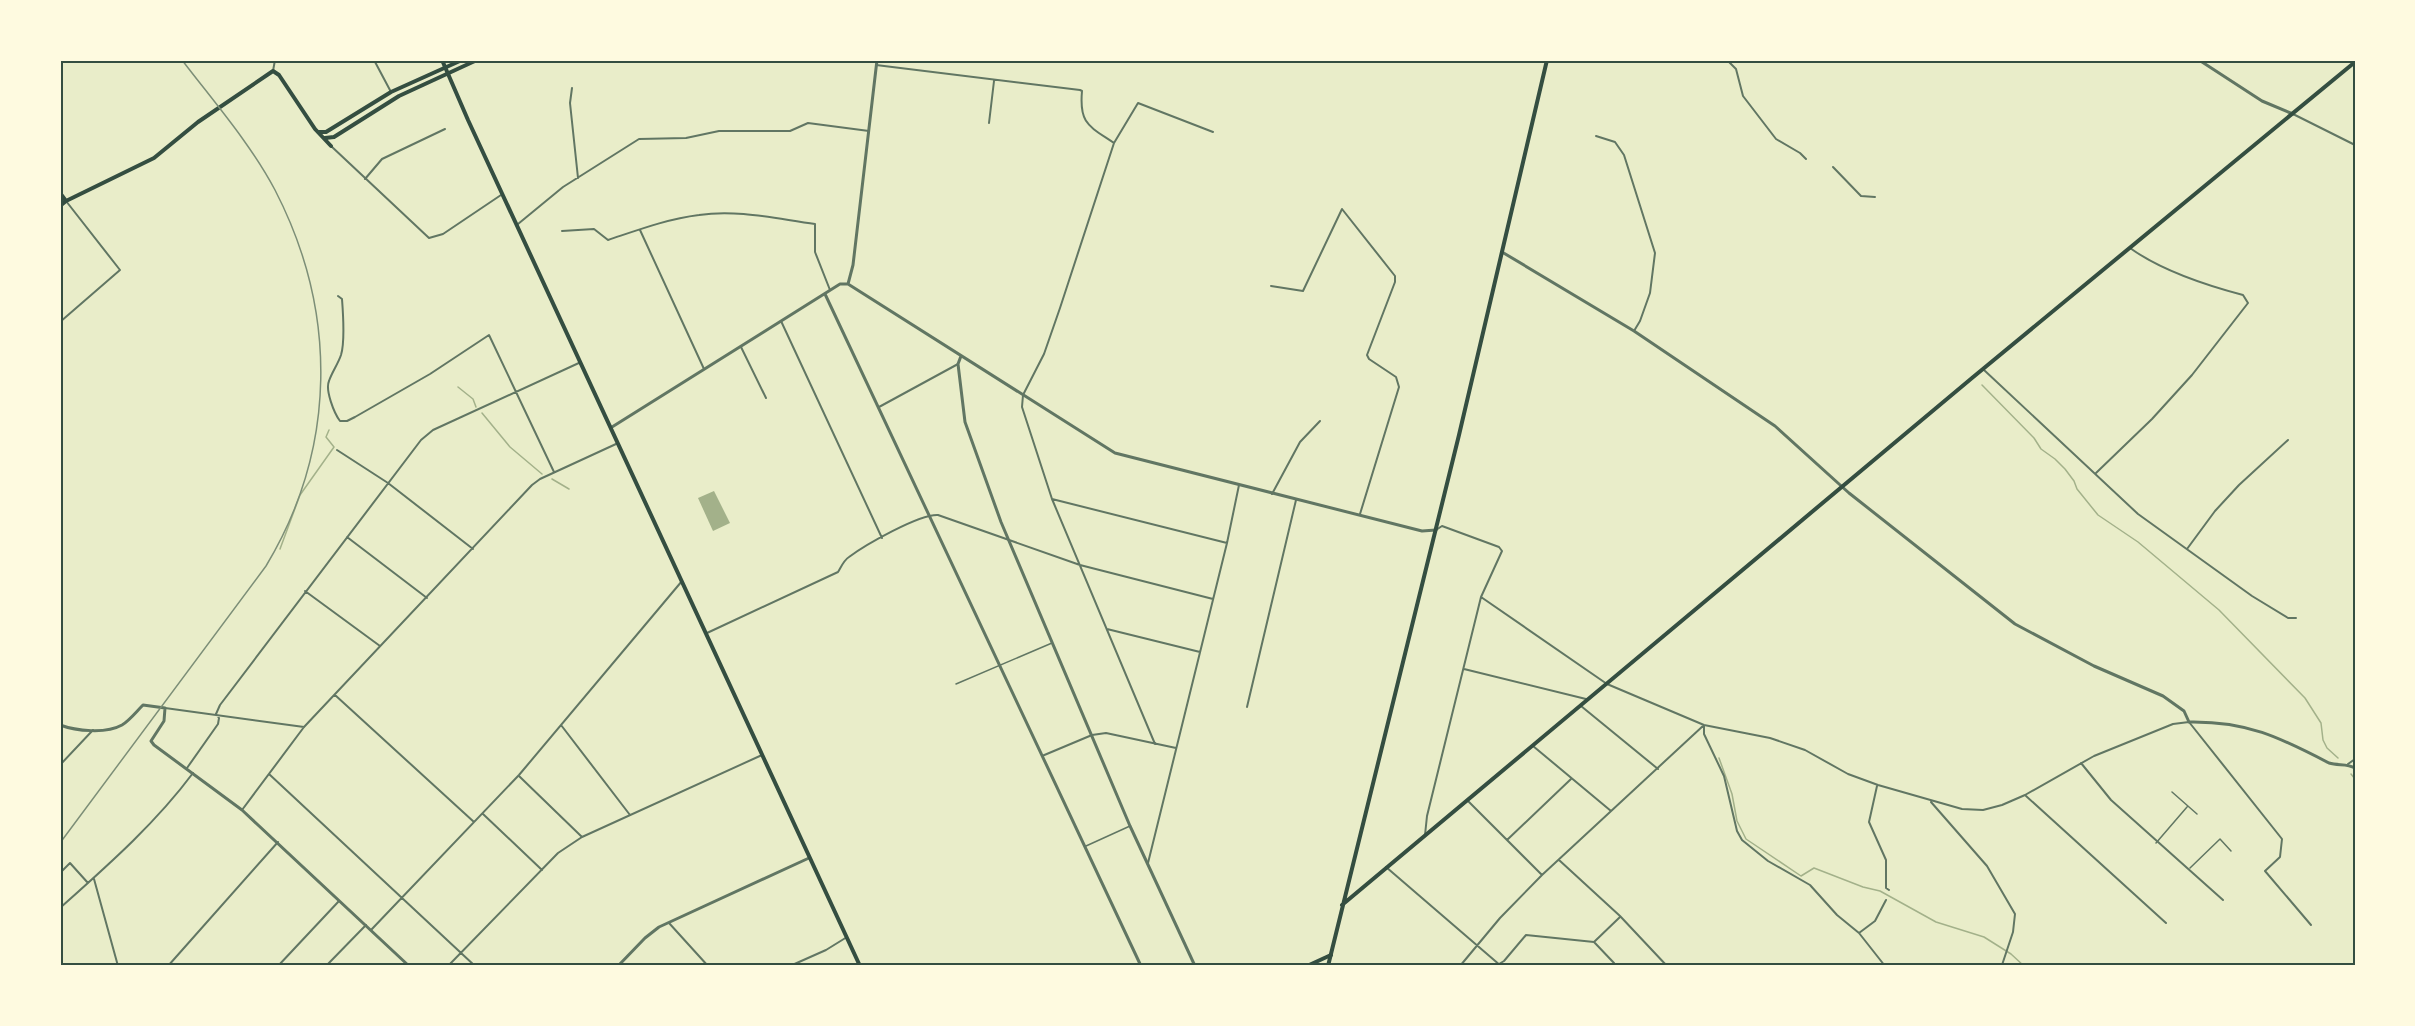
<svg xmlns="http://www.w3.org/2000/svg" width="2415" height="1026" viewBox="0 0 2415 1026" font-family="'Fira Sans',sans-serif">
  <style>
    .water { fill: #a3b18a }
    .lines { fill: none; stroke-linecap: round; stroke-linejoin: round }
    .stream { stroke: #a3b18a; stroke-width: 1.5 }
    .service { stroke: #617663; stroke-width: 1.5 }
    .minor { stroke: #617663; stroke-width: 2 }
    .tertiary { stroke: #617663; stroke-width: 3 }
    .secondary { stroke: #344e41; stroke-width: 4 }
    .primary { stroke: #344e41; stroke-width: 4 }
    .rail { stroke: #7c8e77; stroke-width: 1.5 }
    .neatline { fill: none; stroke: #344e41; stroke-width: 2 }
  </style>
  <rect width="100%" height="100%" fill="#e9edc9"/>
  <!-- water -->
  <path class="water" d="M714 491 730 523 713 531 698 498Z"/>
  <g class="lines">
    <!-- stream -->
    <path class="stream" d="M1982 385 2034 438 2041 449 2055 459 2065 469 2074 481 2077 489 2098 515 2138 542 2219 610 2305 698 2321 723 2323 740 2327 748 2338 758
      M458 387 473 399 476 407
      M482 413 510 447 542 474
      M552 479 569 489
      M280 549 300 495 334 447 326 437 329 430
      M1719 758 1732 794 1737 821 1746 839 1801 876 1814 868 1863 887 1880 891 1936 922 1984 937 2011 954 2024 966
      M2351 774 2355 779"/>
    <!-- service -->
    <path class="service" d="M956 684 1052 643
      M2172 792 2197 814
      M2156 843 2187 807
      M1086 846 1130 826
      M2190 868 2220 839 2231 851"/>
    <!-- minor -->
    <path class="minor" d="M374 60 391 92
      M1727 60 1736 69 1743 96 1776 139 1800 153 1806 159
      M876 65 1080 90 1082 91C1079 124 1089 126 1114 143
      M273 71 275 60
      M572 88 570 103 578 178
      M2293 114 2355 145
      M989 123 994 81
      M1596 136 1615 142 1624 155 1655 253 1650 293 1640 321 1634 331
      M331 146 429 238 443 234 501 195
      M1833 167 1861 196 1875 197
      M365 179 382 159 445 129
      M518 224 563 187 639 139 686 138 719 131H790L808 123 869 131
      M640 230 704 369
      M562 231 594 229 608 240C638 230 667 219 699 215 737 209 777 219 815 224V252L830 290
      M1271 286 1303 291 1342 209 1395 276V282L1367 355 1369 359 1396 377 1399 387 1360 514
      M338 296 342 299C343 312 345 342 341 355 338 364 332 372 329 381 325 390 334 413 340 421H347L355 417 430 374 489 335 554 472
      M781 321 882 538
      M60 322 120 270 66 201
      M741 347 766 398
      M1984 370 2138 514 2252 596 2288 618H2296
      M879 407 958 364
      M337 450 388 483 473 549
      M2096 473 2152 419 2192 375 2248 303 2243 295C2205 285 2162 271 2130 248
      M1272 494 1300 442 1320 421
      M1052 499 1227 543
      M347 537 427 598
      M2187 549 2215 511 2239 485 2288 440
      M305 591 380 646
      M1481 597 1607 684 1704 725 1770 738 1805 750 1848 774 1878 785 1962 809 1983 810 2002 805 2025 795 2094 756 2173 724 2189 722 2282 839 2280 857 2265 871 2311 925
      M1107 629 1200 652
      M707 633 838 572C841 567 844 560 849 557 865 545 919 514 938 515L1080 565 1213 599
      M1464 669 1586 699
      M335 695 474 822
      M1581 706 1658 769
      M1247 707 1296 500
      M165 708 304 727
      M561 725 630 815
      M1704 725V734L1724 776 1737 831 1742 840 1768 861 1810 885 1837 915 1859 933 1885 966
      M1155 744 1052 499 1022 407 1023 395 1044 354 1060 308 1114 143 1138 103 1213 132
      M1533 746 1611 811
      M1042 756 1092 735 1106 733 1176 748
      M2081 763 2111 800 2223 900
      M2348 764 2355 759
      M60 765 93 730
      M187 768 218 724 219 718 216 714 220 705 421 440 433 430 581 362
      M269 774 475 966
      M519 776 582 837
      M1877 786 1869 822 1886 860V888L1889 890
      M2026 796 2166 923
      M1468 801 1542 875
      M1931 802 1987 866 2015 914 2013 932 2002 965
      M242 810 304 727 532 485 540 479 616 444
      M483 814 542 870
      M1425 835 1427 816 1481 597 1502 551 1499 547 1442 526 1436 530
      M1507 840 1571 779
      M1559 860 1620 916 1667 966
      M1148 863 1227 543 1239 485
      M1386 867 1501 966
      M60 873 70 863 88 883
      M94 879 118 966
      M60 908C107 866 155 824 193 773
      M669 923 708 966
      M371 930 519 775 682 581
      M1859 933 1875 921 1886 900
      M1594 942 1620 917
      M1499 964 1504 961 1526 935 1594 942 1614 963
      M168 966 278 842
      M278 966 339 901
      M326 966 366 925
      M448 966 558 853 582 837 762 755
      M790 966 826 950 847 937
      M1460 966 1500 918 1542 875 1704 725"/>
    <!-- tertiary -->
    <path class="tertiary" d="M2199 60 2262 101 2293 114
      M1502 252 1634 331 1775 426 1849 493 2015 624 2094 666 2163 696 2184 711 2189 722C2247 721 2279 737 2329 763 2338 766 2347 763 2355 768
      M848 284 853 265 877 60
      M825 294 1141 966
      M961 356 958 364 965 422 1001 522 1130 826 1195 966
      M612 427 840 284H848L1115 453 1422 531 1436 530
      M60 725C76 731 106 734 122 725 130 720 136 712 143 705L165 708 164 721 151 741 154 745 242 810 409 966
      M618 966 645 938 659 927 809 858"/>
    <!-- secondary -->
    <path class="secondary" d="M319 132H326L391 92 462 60
      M325 138 334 137 399 96 477 60
      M60 193 66 201
      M60 206 66 201 154 158 198 122 273 71 279 75 315 129 331 146
      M1307 966 1331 955"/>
    <!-- primary -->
    <path class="primary" d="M442 60 468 120 860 966
      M1342 905 1972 378 2355 62
      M1328 966 1459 435 1547 60"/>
    <!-- rail -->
    <path class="rail" d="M60 843 266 566C337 448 338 312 275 190 250 143 214 102 182 60"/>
  </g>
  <!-- border -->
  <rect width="2415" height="1026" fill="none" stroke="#fefae0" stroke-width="123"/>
  <rect x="62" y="62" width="2292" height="902" class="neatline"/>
</svg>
